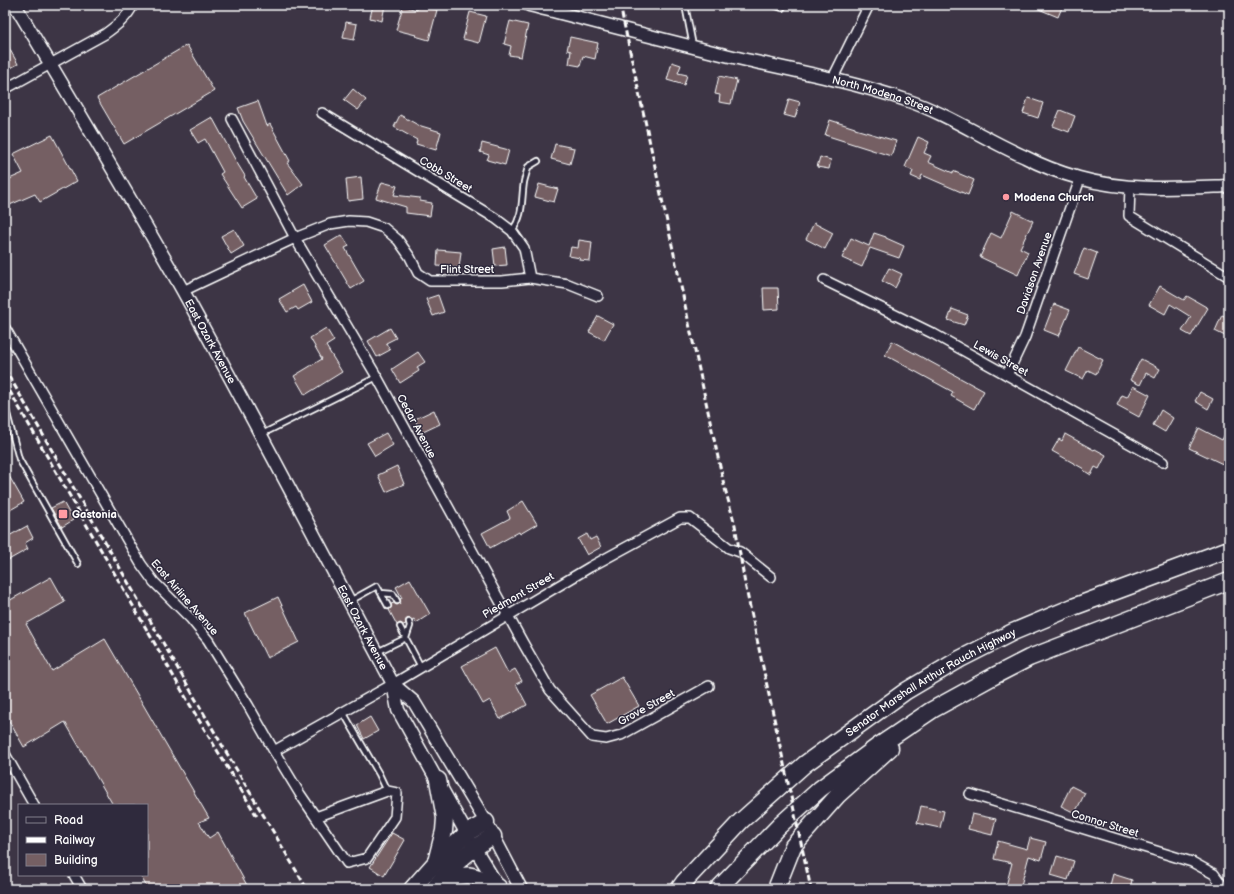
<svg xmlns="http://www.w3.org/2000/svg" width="1234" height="894" viewBox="0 0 1234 894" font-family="'Balsamiq Sans',sans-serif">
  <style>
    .building { fill: #755f63; stroke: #fff }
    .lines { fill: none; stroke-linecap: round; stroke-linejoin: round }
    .lane-casing { stroke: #fff; stroke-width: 8 }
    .street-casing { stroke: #fff; stroke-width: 12 }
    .secondary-casing { stroke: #fff; stroke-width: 15 }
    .highway-casing { stroke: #fff; stroke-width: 19 }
    .lane { stroke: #2f2a3d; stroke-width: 4.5 }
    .street { stroke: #2f2a3d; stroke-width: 9 }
    .secondary { stroke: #2f2a3d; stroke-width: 12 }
    .highway { stroke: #2f2a3d; stroke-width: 16 }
    .rail { stroke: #fff; stroke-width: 3; stroke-dasharray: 6 3; stroke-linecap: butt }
    .poi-dot { fill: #ff9aa2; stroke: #2f2a3d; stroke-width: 1.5 }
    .labels { text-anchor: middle; stroke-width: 3; stroke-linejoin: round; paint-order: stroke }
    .street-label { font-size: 11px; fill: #fff; stroke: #2f2a3d }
    .poi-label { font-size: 11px; font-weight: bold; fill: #fff; stroke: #2f2a3d; text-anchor: start }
  </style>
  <rect width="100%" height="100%" fill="#3d3545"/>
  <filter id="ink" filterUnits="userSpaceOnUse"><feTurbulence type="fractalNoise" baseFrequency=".025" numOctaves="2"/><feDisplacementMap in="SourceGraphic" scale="8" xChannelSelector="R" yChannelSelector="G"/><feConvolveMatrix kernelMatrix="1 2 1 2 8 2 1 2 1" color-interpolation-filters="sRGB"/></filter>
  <g filter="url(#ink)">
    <!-- building -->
    <path class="building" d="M373 5H385L382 21 370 18Z
      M418 5 437 10 429 40 415 36 416 35 396 30 403 6 417 10Z
      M1029 5H1063L1058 17Z
      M470 12 486 16 479 43 463 39Z
      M510 21 528 25 521 57 509 55 511 46 504 44Z
      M346 22 357 24 354 40 343 38Z
      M570 37 598 43 595 59 583 56 580 66 569 64 571 51 567 50Z
      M5 41 18 64 5 71Z
      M187 45 214 91 124 144 97 98Z
      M672 62 681 65 678 73 687 75 684 85 667 80Z
      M719 76 737 80 731 104 719 102 720 95 715 94Z
      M353 89 366 100 358 110 344 100Z
      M1028 98 1043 103 1038 118 1023 113Z
      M789 99 800 102 795 118 784 115Z
      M258 101 267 126 270 124 290 161 287 163 303 184 288 195 243 121 238 108Z
      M1060 110 1075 116 1069 132 1053 126Z
      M400 115 418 125 441 132 436 150 416 144 417 140 394 127Z
      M212 117 237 163 245 176 244 177 257 199 242 208 220 174 223 172 205 139 198 143 190 130Z
      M830 120 855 128V129L896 141 891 156 825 135Z
      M52 135 77 181 40 202 35 194 5 207V181L23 173 13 154Z
      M918 137 929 142 924 153 931 156 928 162 953 173V171L974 180 968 195 922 175 920 180 911 176 913 171 905 167Z
      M482 143 509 150 505 165 487 160 489 155 480 152Z
      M555 144 574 148 570 164 551 159Z
      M820 157 831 160 829 169 817 167Z
      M361 177 363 199 348 201 346 179Z
      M382 182 397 186 394 195 420 198V201L432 203 430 216 406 213V207L376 198Z
      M539 184 558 189 554 202 535 197Z
      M1013 211 1033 221 1020 248 1028 252 1018 275 980 257 991 233 1001 238Z
      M814 223 833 233 825 249 806 239Z
      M234 229 244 246 231 254 221 236Z
      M874 233 886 237V238L904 246 899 258 870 248 862 267 842 258 851 238 869 246Z
      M342 235 349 246 345 248 364 281 351 289 325 245Z
      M579 240 592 242 590 261 579 260 580 258 569 256 571 247 578 248Z
      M505 247 507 265 495 266 493 249Z
      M1084 248 1097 253 1088 279 1074 274Z
      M438 250 461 252 459 268 437 266Z
      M889 268 902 274 895 288 882 281Z
      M303 285 312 302 298 310 296 307 287 312 279 299Z
      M1160 286 1184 300 1187 296 1208 308 1191 336 1182 331 1191 317 1170 304 1165 314 1149 305Z
      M763 288H778L779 309 764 310Z
      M438 295 444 312 433 316 426 299Z
      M1054 304 1070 310 1059 336 1044 330Z
      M952 309 968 315 964 325 948 320Z
      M1222 315 1229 318V338L1215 331Z
      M598 316 613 324 604 340 589 332Z
      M326 328 334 341 326 346 342 372 305 395 294 376 322 359 310 338Z
      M390 328 396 338 386 343 390 350 377 357 368 341Z
      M892 341 984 391 974 409 951 396 953 392 885 355Z
      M1078 347 1103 360 1096 374 1088 370 1083 379 1066 371Z
      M418 352 425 362 417 367 419 371 400 383 392 369Z
      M1141 359 1160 369 1155 378 1146 373 1140 385 1130 380Z
      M1133 386 1150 395 1139 417 1117 405 1122 395 1127 397Z
      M1200 392 1213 399 1208 409 1195 401Z
      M434 410 440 424 421 433 415 419Z
      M1161 410 1173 418 1165 432 1153 425Z
      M1229 426V467L1189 448 1199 428 1222 440Z
      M386 433 393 445 375 456 367 443Z
      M1065 434 1094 450 1095 449 1106 455 1099 469 1095 467 1091 475 1083 470 1084 469 1052 451 1059 439 1062 441Z
      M397 466 404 484 386 492 378 475Z
      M5 469 24 502 5 513Z
      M523 501 537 524 520 534 519 532 490 548 482 533 510 518 507 511Z
      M63 502 73 520 62 527 51 508Z
      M27 526 33 538 25 543 28 549 5 562V538Z
      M587 534 590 540 596 537 601 547 587 555 578 539Z
      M51 577 65 602 26 624 52 671 105 639 209 818 199 822 209 838 218 832 249 889H148L140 875H147V805H113L65 722 24 747 5 714V603Z
      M410 579 430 614 416 623 414 619 412 620 408 618 406 621V624L403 625 400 623 397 625 389 610 391 608V604L394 603 397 605 399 604 400 599 402 598 396 587Z
      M278 597 299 642 267 658 245 613Z
      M495 648 508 673 515 669 522 681 516 684 527 705 500 719 490 700 483 704 462 666Z
      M622 677 639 706 607 724 590 695Z
      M370 717 378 731 364 739 357 725Z
      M1071 786 1085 793 1075 813 1061 806Z
      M921 806 944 811 940 828 917 823Z
      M972 814 996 819 992 835 968 829Z
      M392 833 405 840 384 876 370 867Z
      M1030 838 1046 842 1041 860 1029 856 1020 889 1006 886 1012 863 994 859 998 841 1027 849Z
      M1057 856 1074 861 1068 880 1051 875Z
      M1113 874 1132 880 1130 889H1109Z"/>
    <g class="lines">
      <!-- lane casing -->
      <g class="lane-casing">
        <path id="lane" d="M685 5 693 46
          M774 5 782 8 784 5
          M512 231C524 214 521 202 524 182 525 177 527 172 528 167L538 161
          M5 406 19 459 78 564
          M262 434 377 377
          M381 593 393 594 397 601
          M350 601 377 586 388 606
          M400 627 421 667
          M377 652 406 638 410 626 409 622
          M343 712 379 774 387 791"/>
      </g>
      <!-- street casing -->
      <g class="street-casing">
        <path id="street" d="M832 80 869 5
          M5 89 105 34C116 26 127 18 133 5
          M322 113 495 218 512 231 524 248 530 278
          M232 119 295 238 377 377 523 643 550 690 592 737 606 739 621 735 709 686
          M1130 186 1129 216 1229 277
          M824 280 932 333 1163 462
          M183 291 295 238 330 224 349 221 366 222 384 228 398 240 410 257 418 273 430 281H502L530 278 568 284 598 296
          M5 328 141 564 154 582 190 618 208 640 248 705 274 751 300 794 347 863 367 858 395 817 397 793 387 791 316 817
          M1007 375 1025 337 1080 179
          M274 751 393 684 590 567 680 518H690L729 548 740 552 771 577
          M5 754 34 805
          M970 794 1192 862 1214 874 1225 889
          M74 875 82 889"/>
      </g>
      <!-- secondary casing -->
      <g class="secondary-casing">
        <g id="secondary">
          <path id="s1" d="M15 5C72 100 129 195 183 291 255 421 323 553 393 684L398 710 474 847 499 888"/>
          <path id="s2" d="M529 5C600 23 671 42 742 59 797 71 853 82 906 100 948 114 984 139 1025 157 1042 166 1061 173 1079 178 1128 192 1180 188 1229 186"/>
          <path d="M393 684 414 702 486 822 521 889"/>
        </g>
      </g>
      <!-- highway casing -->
      <g class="highway-casing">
        <g id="highway">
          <path d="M436 862 444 831 445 818 438 780"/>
          <path d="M440 885C463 870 475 874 498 887"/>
          <path d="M412 889 436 862 467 833 486 822"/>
          <path d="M434 889C450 866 469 850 493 836"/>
          <path id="s3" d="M679 889 684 882 741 821 805 764 906 691 960 659 1013 632 1073 607 1229 549"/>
          <path d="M718 889 779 826 820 789 877 747 932 710 994 676 1029 658 1229 581"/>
          <path d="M776 889 793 846 838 795 890 748"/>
        </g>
      </g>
      <!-- lane -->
      <use href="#lane" class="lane"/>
      <!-- street -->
      <use href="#street" class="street"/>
      <!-- secondary -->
      <use href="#secondary" class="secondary"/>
      <!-- highway -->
      <use href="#highway" class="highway"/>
      <!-- rail -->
      <path class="rail" d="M620 5 724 485 735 525 745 584 811 889
        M5 369 222 745 307 889
        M5 383 197 717 258 818"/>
    </g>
  </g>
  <!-- markers -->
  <g class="poi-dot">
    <circle cx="1006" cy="197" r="4"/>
    <rect x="58" y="509" width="10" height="10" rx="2"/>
  </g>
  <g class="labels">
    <!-- street labels -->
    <g class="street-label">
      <text dy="4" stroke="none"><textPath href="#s2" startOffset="365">North Modena Street</textPath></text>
      <text transform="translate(446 174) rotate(31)" y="4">Cobb Street</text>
      <text x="467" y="273">Flint Street</text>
      <text transform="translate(1034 273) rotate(-71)" y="4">Davidson Avenue</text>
      <text dy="4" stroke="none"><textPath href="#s1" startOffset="389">East Ozark Avenue</textPath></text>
      <text transform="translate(1001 358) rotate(29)" y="4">Lewis Street</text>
      <text transform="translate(417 426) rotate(62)" y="4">Cedar Avenue</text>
      <text transform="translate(518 595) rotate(-30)" y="4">Piedmont Street</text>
      <text transform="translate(185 597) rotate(49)" y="4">East Airline Avenue</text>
      <text dy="4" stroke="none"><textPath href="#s1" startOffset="713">East Ozark Avenue</textPath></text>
      <text dy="4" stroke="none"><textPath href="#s3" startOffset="328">Senator Marshall Arthur Rauch Highway</textPath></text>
      <text transform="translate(646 707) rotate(-29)" y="4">Grove Street</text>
      <text transform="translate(1105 823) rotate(17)" y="4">Connor Street</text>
    </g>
    <!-- poi labels -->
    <g class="poi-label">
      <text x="1014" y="201">Modena Church</text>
      <text x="72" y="518">Gastonia</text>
    </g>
  </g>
  <!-- margin -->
  <rect width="1234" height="894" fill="none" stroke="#2f2a3d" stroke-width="20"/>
  <rect x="10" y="10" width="1214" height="874" fill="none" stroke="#fff" stroke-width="1.5" filter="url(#ink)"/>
  <!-- legend -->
  <rect x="18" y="804" width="130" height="72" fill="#2f2a3d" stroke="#827f8b"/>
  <rect x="26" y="817" width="20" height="6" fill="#2f2a3d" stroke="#827f8b"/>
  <text x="54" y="824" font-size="12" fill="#ffffff">Road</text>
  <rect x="26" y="837" width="20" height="6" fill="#ffffff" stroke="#827f8b"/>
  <text x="54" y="844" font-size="12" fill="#ffffff">Railway</text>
  <rect x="26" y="854" width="20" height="12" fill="#755f63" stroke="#827f8b"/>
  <text x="54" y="864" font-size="12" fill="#ffffff">Building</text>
</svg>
